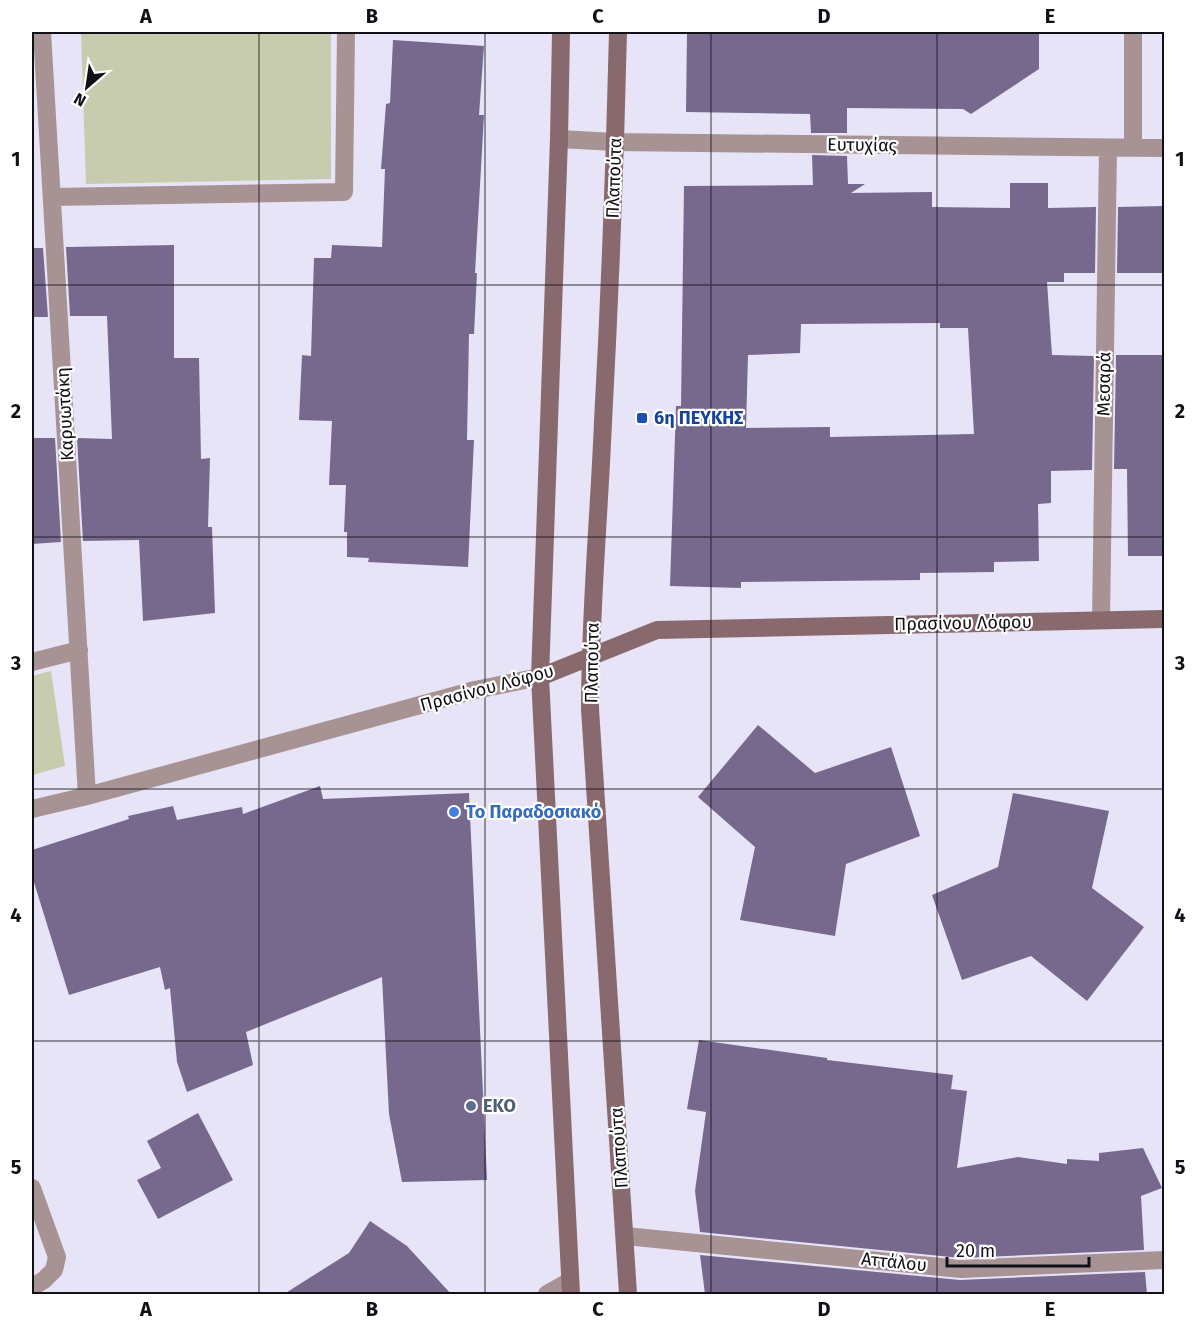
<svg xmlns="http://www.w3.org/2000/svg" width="1196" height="1326" viewBox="0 0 1196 1326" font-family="'Fira Sans',sans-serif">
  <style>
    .green { fill: #c8ccaf }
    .building { fill: #77698e; fill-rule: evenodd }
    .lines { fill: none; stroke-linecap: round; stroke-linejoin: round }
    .street { stroke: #a79294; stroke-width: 18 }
    .secondary { stroke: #88696d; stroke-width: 18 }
    .grid { fill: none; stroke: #121017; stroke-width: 1.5; stroke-opacity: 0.55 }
    .transit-dot { fill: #1a4fb4; stroke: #fff; stroke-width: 2 }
    .shop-dot { fill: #3f7fe0; stroke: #fff; stroke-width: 2 }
    .service-dot { fill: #5c6f8a; stroke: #fff; stroke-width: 2 }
    .labels { text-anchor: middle; stroke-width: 4.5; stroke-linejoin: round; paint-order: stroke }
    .street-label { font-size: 18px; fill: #121017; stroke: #fff }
    .transit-label { font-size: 18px; font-weight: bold; fill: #164399; stroke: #fff; text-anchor: start }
    .shop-label { font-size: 18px; font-weight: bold; fill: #366cbe; stroke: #fff; text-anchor: start }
    .service-label { font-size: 18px; font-weight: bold; fill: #4e5e75; stroke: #fff; text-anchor: start }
    .neatline { fill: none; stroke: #121017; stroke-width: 2 }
    .grid-label { font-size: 20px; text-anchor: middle; font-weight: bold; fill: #121017 }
  </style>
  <rect width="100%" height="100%" fill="#e7e4f7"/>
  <!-- green -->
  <path class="green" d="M81 32H331V179L86 184Z
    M51 671 65 766 32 775V676Z"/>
  <!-- building -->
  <path class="building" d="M687 32H1039V69L971 114 963 109 847 108V133H811L810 114 686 112Z
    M393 40 484 46 479 115H484L475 273H477L474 334H469L467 440H474L468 567 368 562 369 558 347 557V532H344L346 485H329L332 421 299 420 302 355 311 356 314 258H331L332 245 382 247 385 169H381L386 104 390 103Z
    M812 155 847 156 848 184H865L851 193 932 192V207L1010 208V183H1048V208L1096 207 1095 273H1064V282H1047L1052 355 1094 356 1092 470 1051 471V503L1038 504 1039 561 994 562V572L920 573V580L741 582V588L670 586 676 406H681L684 186 813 185ZM940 323V328H968L974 434 830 437V427L746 428 748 355 800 353 801 324Z
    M1164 206V273H1117L1118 207Z
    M174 245V358H199L201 459 210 458 208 527H212L215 613 143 621 139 540 83 541 77 438 112 439 107 316H70L66 247Z
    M32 248H43L48 317H32Z
    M1116 355H1164V556H1128L1127 469H1114Z
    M32 438H55L61 542 32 544Z
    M758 725 815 773 891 747 920 836 846 864 835 936 740 920 755 847 698 797Z
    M320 786 323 799 469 793 487 1180 402 1182 389 1114 382 977 246 1032 253 1065 187 1092 177 1062 170 988 165 990 160 967 69 995 32 876V850L129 819 128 816 173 806 177 820 242 807 243 814Z
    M1013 793 1109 811 1092 888 1144 927 1087 1001 1031 956 962 980 932 895 998 867Z
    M699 1040 827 1058V1060L953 1075 951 1089 967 1091 957 1168 1018 1157 1067 1164V1159L1099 1161V1153L1143 1148 1162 1188 1141 1196 1144 1250 961 1258 700 1232 695 1191 706 1112 687 1109Z
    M198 1113 233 1180 158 1219 137 1180 161 1168 147 1141Z
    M370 1221 407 1246 451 1294H284L349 1253Z
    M700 1255 960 1280 1145 1272 1147 1294H705Z"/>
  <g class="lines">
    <!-- street -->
    <path class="street" d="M42 32 87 796
      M1133 32V147
      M559 139 615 142 1164 148
      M52 197 344 192 346 32
      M1101 620 1108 148
      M32 662 79 650
      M32 809 87 796 475 690 540 677
      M32 1188 57 1257 54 1270 44 1280 32 1287
      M625 1236 961 1269 1164 1260
      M547 1294 570 1281"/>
    <!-- secondary -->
    <path class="secondary" d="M561 32 559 139 540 677 571 1294
      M618 32C615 162 610 292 603 422 599 518 590 613 590 709L628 1294
      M540 677 657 630 1164 619"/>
  </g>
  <!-- grid -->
  <path class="grid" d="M259 32V1294M485 32V1294M711 32V1294M937 32V1294M32 285H1164M32 537H1164M32 789H1164M32 1041H1164"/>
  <!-- markers -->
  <rect class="transit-dot" x="636" y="412" width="12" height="12" rx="3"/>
  <circle class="shop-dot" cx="454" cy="812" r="6"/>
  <circle class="service-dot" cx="471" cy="1106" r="6"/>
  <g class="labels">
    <!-- street labels -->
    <g class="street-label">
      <text transform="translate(862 145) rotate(1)" y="6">Ευτυχίας</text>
      <text transform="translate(614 178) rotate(-88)" y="6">Πλαπούτα</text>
      <text transform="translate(1104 384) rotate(-89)" y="6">Μεσαρά</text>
      <text transform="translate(65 414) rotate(-93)" y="6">Καρυωτάκη</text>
      <text transform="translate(963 623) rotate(-1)" y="6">Πρασίνου Λόφου</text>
      <text transform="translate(592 663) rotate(-89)" y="6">Πλαπούτα</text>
      <text transform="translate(487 688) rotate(-15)" y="6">Πρασίνου Λόφου</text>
      <text transform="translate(619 1148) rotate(-94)" y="6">Πλαπούτα</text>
      <text transform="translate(894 1262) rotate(6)" y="6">Αττάλου</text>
    </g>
    <!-- transit labels -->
    <g class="transit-label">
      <text x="654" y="424">6η ΠΕΥΚΗΣ</text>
    </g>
    <!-- shop labels -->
    <g class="shop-label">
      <text x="466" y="818">Το Παραδοσιακό</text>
    </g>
    <!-- service labels -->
    <g class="service-label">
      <text x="483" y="1112">EKO</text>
    </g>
  </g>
  <!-- border -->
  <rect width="1196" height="1326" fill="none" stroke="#ffffff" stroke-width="66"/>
  <!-- north arrow -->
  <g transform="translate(87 87) rotate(209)" stroke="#ffffff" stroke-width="4.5" paint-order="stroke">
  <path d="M0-4.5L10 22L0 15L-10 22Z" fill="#121017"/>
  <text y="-9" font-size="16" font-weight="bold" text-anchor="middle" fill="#121017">N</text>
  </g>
  <!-- scale -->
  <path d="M947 1257v9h142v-9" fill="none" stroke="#121017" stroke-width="3"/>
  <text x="956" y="1257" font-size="18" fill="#121017" stroke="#ffffff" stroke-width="4.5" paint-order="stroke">20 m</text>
  <rect x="33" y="33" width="1130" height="1260" class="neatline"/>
  <g class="grid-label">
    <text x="146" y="23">A</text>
    <text x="372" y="23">B</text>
    <text x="598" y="23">C</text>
    <text x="824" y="23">D</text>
    <text x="1050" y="23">E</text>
    <text x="16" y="166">1</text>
    <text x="1180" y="166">1</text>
    <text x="16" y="418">2</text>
    <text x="1180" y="418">2</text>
    <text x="16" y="670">3</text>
    <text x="1180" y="670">3</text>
    <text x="16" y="922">4</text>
    <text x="1180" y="922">4</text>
    <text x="16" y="1174">5</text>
    <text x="1180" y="1174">5</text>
    <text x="146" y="1316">A</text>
    <text x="372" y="1316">B</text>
    <text x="598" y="1316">C</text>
    <text x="824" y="1316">D</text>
    <text x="1050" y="1316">E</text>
  </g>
</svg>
